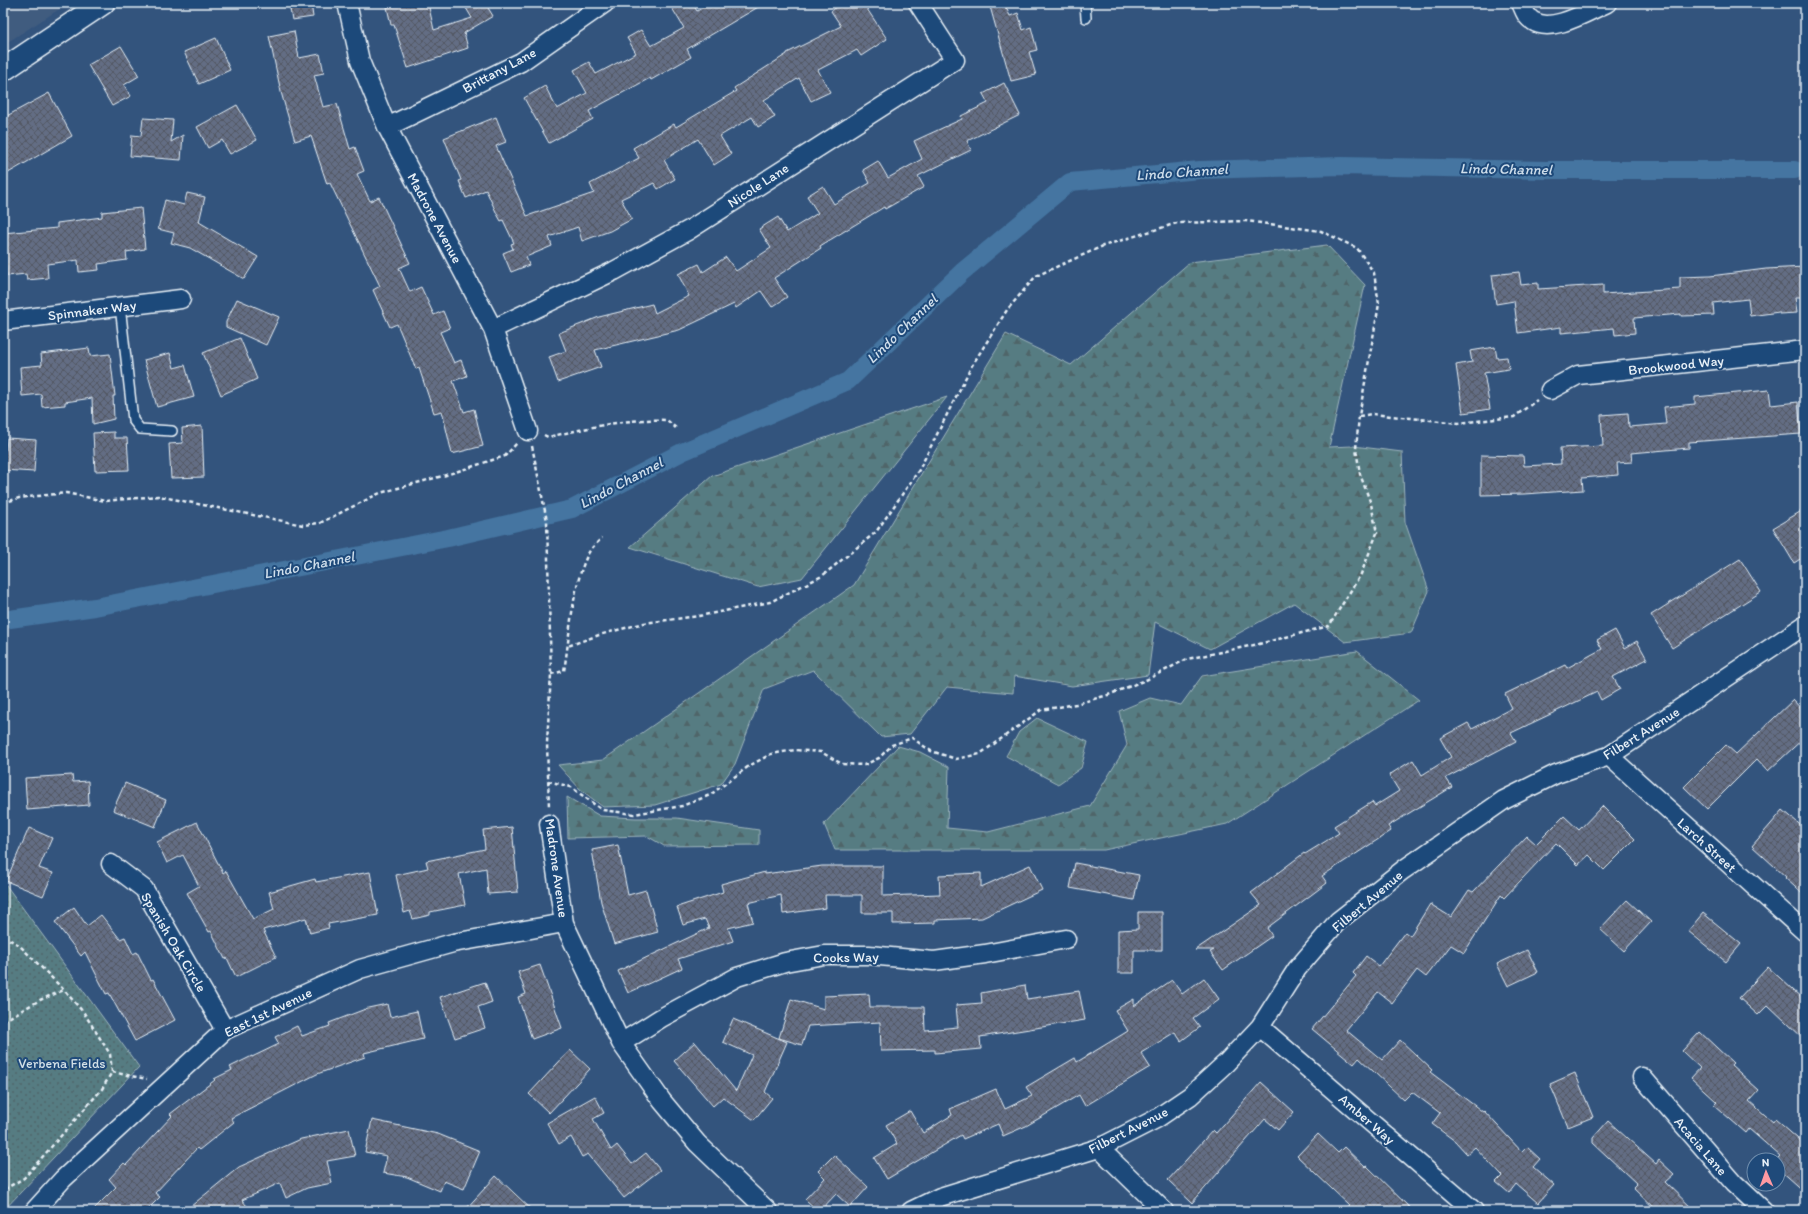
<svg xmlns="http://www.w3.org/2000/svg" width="1808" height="1214" viewBox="0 0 1808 1214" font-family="Itim,sans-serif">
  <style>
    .built { fill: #415c7f }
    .forest { fill: url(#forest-firs); stroke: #9fb6bd }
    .park { fill: url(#park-dots); stroke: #9fb6bd }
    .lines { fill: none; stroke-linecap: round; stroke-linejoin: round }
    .stream { stroke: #86a7c4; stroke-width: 5 }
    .canal { stroke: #4475a1; stroke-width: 18 }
    .building { fill: url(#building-cross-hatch); stroke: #e8f1f8 }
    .lane-casing { stroke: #e8f1f8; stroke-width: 12 }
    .street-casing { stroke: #e8f1f8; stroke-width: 21 }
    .secondary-casing { stroke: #e8f1f8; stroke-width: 25 }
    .path { stroke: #e8f1f8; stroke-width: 2.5; stroke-dasharray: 4 3; stroke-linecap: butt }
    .lane { stroke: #1f4a7a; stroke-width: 9 }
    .street { stroke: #1f4a7a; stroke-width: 18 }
    .secondary { stroke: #1f4a7a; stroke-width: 22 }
    .labels { text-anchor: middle; stroke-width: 4; stroke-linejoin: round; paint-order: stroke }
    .street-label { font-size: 14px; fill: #e8f1f8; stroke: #1f4a7a }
    .park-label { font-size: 14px; fill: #d2dfe6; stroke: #1f4a7a }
    .water-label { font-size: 15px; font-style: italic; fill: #cfdeeb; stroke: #1f4a7a }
  </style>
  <defs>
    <pattern id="forest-firs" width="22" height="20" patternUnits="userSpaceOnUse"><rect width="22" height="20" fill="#567c82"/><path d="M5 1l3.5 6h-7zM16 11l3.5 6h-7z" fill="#4f6569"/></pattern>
    <pattern id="park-dots" width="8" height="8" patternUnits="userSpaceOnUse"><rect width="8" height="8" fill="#567c82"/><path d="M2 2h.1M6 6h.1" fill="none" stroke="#4f6569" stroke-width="1.8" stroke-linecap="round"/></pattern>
    <pattern id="building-cross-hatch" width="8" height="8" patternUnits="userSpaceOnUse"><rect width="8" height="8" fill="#636d84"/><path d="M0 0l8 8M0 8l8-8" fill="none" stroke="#535964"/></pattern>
  </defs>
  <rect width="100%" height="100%" fill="#33547d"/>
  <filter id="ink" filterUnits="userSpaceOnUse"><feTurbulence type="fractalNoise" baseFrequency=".025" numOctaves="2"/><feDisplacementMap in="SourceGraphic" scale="8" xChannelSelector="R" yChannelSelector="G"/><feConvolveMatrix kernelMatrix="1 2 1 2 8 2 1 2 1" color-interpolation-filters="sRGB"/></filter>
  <g filter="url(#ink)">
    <!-- built -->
    <path class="built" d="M3 3H69L3 45Z"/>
    <!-- forest -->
    <path class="forest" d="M1327 245 1365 285 1329 447 1353 446 1402 452 1405 522 1429 591 1411 633 1345 642 1294 603 1210 649 1155 622 1148 675 1072 686 1014 676 1013 693 947 687 910 734 881 737 813 670 764 689 735 764 721 784 655 805 603 807 580 789 558 765 603 760 854 585 1006 334 1071 365 1190 262Z
      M947 397 802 578 758 587 630 547 712 476Z
      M1357 651 1419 700 1227 824 1104 850H835L824 824 898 746 920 752 949 767 947 828 988 832 1090 806 1127 745 1119 711 1150 698 1181 705 1202 676Z
      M1037 718 1088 742 1081 768 1058 784 1006 756 1019 732Z
      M567 797 600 816 635 818H677L759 830V845L664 846 647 836 568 838Z"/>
    <!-- park -->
    <path class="park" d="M3 881 139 1067 3 1211Z"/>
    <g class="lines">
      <!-- stream -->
      <path class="stream" d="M1795 170 1805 169"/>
      <!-- canal -->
      <path class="canal" d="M3 620 95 607 448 538 572 509 682 452 848 381 962 272 1070 182 1200 170 1341 166 1547 170H1795"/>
    </g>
    <!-- building -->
    <path class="building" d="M289 3H311L313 17 292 20Z
      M399 3H428L434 30 472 18 463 3H485L493 16 464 33 468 48 408 68 394 25H391L387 7 399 5Z
      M669 3H692L697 11 710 3H765L687 49 691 57 651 80 650 78 589 111 593 119 549 143 524 98 545 86 557 109 587 93 574 70 589 62 596 74 636 53 627 38 641 30 651 46 684 28Z
      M843 3H863L887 39 861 56 857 50 818 70 830 92 811 101 799 78 764 100 775 117 758 127 752 117 720 136 731 154 714 165 698 139 664 160 675 179 658 189 654 183 621 199 632 219 610 231 582 241 578 227 549 237 552 246 526 257 529 265 511 272 503 253 513 249 511 244 514 243 503 220 501 221 497 214 486 190 466 198 459 181 461 180 444 138 496 117 506 142 496 146 527 216 594 193 590 184 639 158 633 148 674 124 676 127 736 91 734 88 787 54V53L841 26 831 11Z
      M989 3H1004L1010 16 1018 13 1023 30 1031 27 1037 50 1029 52 1036 75 1011 81Z
      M294 31 299 58 320 54 324 73 314 75 323 107 337 104 350 149 355 147 364 171 357 174 370 201 379 197 410 263 399 268 410 292 421 287 434 315 443 311 450 328 440 332 454 363 461 360 467 376 453 381 464 412 474 409 483 446 452 454 442 411 434 413 419 368 416 369 397 324 390 327 373 290 380 286 330 183 327 184 311 136 295 141 281 92 269 36Z
      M216 38 230 70 199 84 184 52Z
      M121 46 139 76 124 85 131 96 112 106 88 65Z
      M1004 83 1020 115 967 141 971 150 918 176 924 187 885 209 884 207 820 246 821 248 774 278 787 297 772 307 761 291 736 308 734 304 679 330 595 350 601 367 558 382 549 357 566 351 559 333 599 317 652 304 655 313 689 296 678 274 699 264 703 272 726 257 736 271 771 248 759 229 778 217 787 232 818 213 807 196 823 186 834 204 870 183 863 170 878 161 888 178 922 159 914 141 962 119 961 116 988 103 983 94Z
      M49 93 72 136 3 176V118Z
      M237 105 257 140 230 154 222 140 208 148 197 127Z
      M143 118 173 120 171 142 183 135 181 160 130 156 132 135 141 136Z
      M187 193 205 197 199 222 258 257 244 279 190 248 171 243 174 233 158 229 165 200 184 205Z
      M141 208 145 249 126 252 127 260 98 264 99 270 79 272 78 260 47 264 48 278 27 280 26 274 7 276 3 233 57 228V223L102 217V212Z
      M1805 267V297H1795L1797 313 1779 314V312L1750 316 1748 299 1713 303 1714 315 1681 316V314L1634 318 1635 333 1615 335 1614 328 1561 333V327L1518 333 1514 301 1496 304 1492 275 1519 272 1521 285 1538 283V289L1603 285V294L1680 289V277L1710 276 1766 269Z
      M237 299 279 317 266 345 226 327V322Z
      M240 338 257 379 221 395 203 353Z
      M1495 347 1497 358 1507 357 1509 369 1484 373 1490 409 1463 413 1456 365 1472 362 1470 351Z
      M89 348 90 356 110 354 115 396H113L114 419 93 424 92 398 65 402V405L42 407 41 394 22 396 20 367 42 365 41 354Z
      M170 353 174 368 185 365 194 397 157 407 144 360Z
      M1769 390 1771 405 1798 402 1801 434 1689 442V448L1631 453 1632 462 1617 463 1618 475 1582 478 1583 490 1524 494 1481 495V455L1523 456 1524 466 1561 464 1560 448 1603 446 1601 415 1628 413 1629 427 1666 424 1664 407 1695 404V397Z
      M202 426 204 477 171 478 169 444 183 443 182 428Z
      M114 432V438H127L129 470 95 471 93 433Z
      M7 438 36 440 34 472 3 470V450H6Z
      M1805 509V556L1794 563 1773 528Z
      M1740 559 1761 592 1672 648 1651 615Z
      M1615 630 1625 648 1637 641 1647 659 1613 677 1620 689 1601 700 1597 692 1511 733 1516 741 1446 778 1452 787 1388 826 1391 831 1322 876 1327 883 1267 928 1272 936 1223 970 1210 952 1214 950H1195L1261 905 1251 893 1304 853 1305 854 1339 833 1334 826 1372 802 1375 806 1399 791 1389 775 1413 760 1422 775 1451 757 1440 738 1468 723 1472 729 1512 708 1505 694 1565 665 1567 668 1602 649 1597 640Z
      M1793 700 1805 713V737L1768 771 1757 759 1707 809 1684 787 1726 745 1736 754Z
      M72 775 73 782 88 781 89 805 27 810 25 778Z
      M125 783 166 800 155 827 113 810Z
      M1602 806 1635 839 1604 870 1589 855 1578 865 1556 843 1504 898 1501 895 1464 953 1451 945 1426 977 1417 970 1392 1003 1378 992 1346 1030 1382 1060 1400 1040 1432 1070 1430 1072 1483 1112 1484 1111 1522 1152 1527 1147 1540 1159 1533 1167 1554 1185 1538 1203 1516 1184 1509 1193 1496 1182 1502 1176 1475 1147 1467 1154 1455 1141 1432 1124 1440 1113 1412 1092 1404 1100 1359 1058 1354 1064 1312 1029 1356 976 1353 973 1366 956 1379 966 1405 932 1410 936 1430 904 1451 917 1469 890 1473 892 1527 836 1536 844 1564 816 1579 830Z
      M1783 810 1805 829V896L1785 878 1786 877 1752 846Z
      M197 822 223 873 226 871 253 919 274 909 269 892 315 879 316 882 370 872 378 915 328 924 329 928 310 933 306 918 263 930 276 957 236 977 227 958 225 959 211 931 209 932 187 893 199 886 183 855 167 863 157 842Z
      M512 827 518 892 488 894 486 868 459 874 465 905 430 912V915L413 919 410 911 404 913 396 875 428 868 426 861 485 849 483 830Z
      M29 828 52 838 39 868 53 873 43 896 6 881Z
      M618 845 628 895 646 890 658 932 614 944 601 902 592 850Z
      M1075 863 1139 875 1134 900 1070 888Z
      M1030 865 1042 890 982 918 935 920V923L893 924V913H862V895H825L826 908 783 914 781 895 748 903 753 922 728 928 733 941 678 959 682 968 628 993 618 971 709 928 705 919 683 925 677 907 723 892 721 884 765 872V874L822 866H883V896L940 894 939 875 981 873V887Z
      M1627 900 1651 922 1624 951 1600 929Z
      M74 907 87 926 101 915 120 939 125 937 133 954 137 952 151 980 153 979 175 1020 135 1041 109 993 106 994 85 952 81 956 55 922Z
      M1138 912H1162V950H1134V973H1118V930L1138 929Z
      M1703 913 1741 944 1726 962 1688 931Z
      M1527 950 1538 972 1508 986 1497 964Z
      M540 965 562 1028 532 1039 518 997 526 994 518 972Z
      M1768 967 1805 1001V1040L1768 1005 1758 1015 1739 998Z
      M1204 978 1219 999 1193 1018 1200 1027 1181 1041 1175 1032 1141 1053 1150 1067 1085 1106 1079 1095 1026 1126 1003 1136 998 1124 963 1139 961 1135 887 1179 874 1158 897 1144 886 1125 910 1111 923 1133 952 1115 950 1109 996 1089 1005 1109 1032 1096 1026 1087 1075 1058 1077 1062 1128 1031 1115 1010 1134 999V1006L1172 980 1182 994Z
      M485 982 492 1002 478 1007 485 1028 455 1038 440 997Z
      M1025 985 1027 999 1079 991 1085 1020 980 1037 981 1049 935 1053V1050L881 1051 880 1022 808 1026 802 1045 779 1038 791 999 824 1009V996L869 994 870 1007H924L925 1030 958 1027 956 1005 982 1003 981 993Z
      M387 1004 390 1017 417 1011 423 1039 364 1053 365 1057 317 1074 231 1118 234 1122 199 1150 197 1148 155 1193 160 1197 146 1211H92L116 1187 109 1179 124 1163 126 1165 172 1116 170 1114 215 1080 214 1079 232 1070 230 1067 252 1056V1057L279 1044 275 1037 297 1026 302 1036 330 1026 329 1023 368 1008Z
      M733 1019 787 1042 765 1092 772 1098 754 1120 723 1097 713 1106 674 1061 695 1042 736 1091 752 1055 723 1042Z
      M1700 1032 1733 1063 1731 1065 1759 1090 1749 1101 1773 1122 1775 1119 1805 1145V1193L1778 1169V1158L1780 1156 1749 1129 1746 1133 1714 1105 1717 1102 1691 1078 1700 1068 1682 1051Z
      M570 1050 590 1069 549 1113 529 1094Z
      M1575 1073 1593 1117 1568 1127 1550 1084Z
      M1261 1082 1294 1112 1278 1130 1265 1119 1192 1203 1168 1180 1213 1130 1216 1133Z
      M595 1096 604 1113 593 1119 611 1150 617 1145 632 1164 646 1153 660 1170 624 1198 588 1154 582 1157 571 1137 559 1144 547 1123Z
      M372 1120 438 1134 480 1151 464 1189 444 1181 440 1191 407 1177 383 1173 387 1156 365 1152Z
      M1608 1121 1656 1164 1659 1160 1674 1174 1665 1182 1695 1211H1657L1633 1188 1637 1184 1593 1143V1138Z
      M349 1129 355 1156 327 1161 332 1183 307 1188 286 1198 280 1183 242 1200 251 1211H185L239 1167 301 1139Z
      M1318 1134 1338 1153 1344 1147 1365 1167 1367 1166 1413 1211H1342L1349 1205 1297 1156Z
      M834 1155 868 1187 850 1207 836 1194 820 1211H818L805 1199 825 1178 818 1171Z
      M496 1176 533 1211H464Z"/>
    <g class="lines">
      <!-- lane casing -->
      <g class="lane-casing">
        <path id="lane" d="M1085 3 1086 18
          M120 306 133 420 140 429 172 431"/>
      </g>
      <!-- street casing -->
      <g class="street-casing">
        <path id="street" d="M347 3 360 61 387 127 493 329 528 431
          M1521 3C1524 10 1526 17 1533 21 1552 34 1588 11 1607 3
          M387 127 521 62 605 3
          M3 321 181 299
          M493 329 614 271 689 230 955 60 918 3
          M1550 390 1578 375 1805 350
          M1609 756 1805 932
          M549 824 564 923 621 1043 662 1101 697 1143 768 1211
          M111 864 144 889 225 1030
          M1260 1027 1474 1211
          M621 1043 661 1018 737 977 785 962 824 955H869L934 961 985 954 1066 939
          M1642 1077 1734 1183 1764 1211
          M1099 1148 1164 1211
          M34 1211 63 1179 225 1030 360 969 453 943 564 923
          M911 1211 940 1197 1099 1148 1156 1119 1190 1096 1226 1063 1260 1027 1297 969 1338 921 1403 870 1504 800 1556 774 1609 756 1805 625"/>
      </g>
      <!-- secondary casing -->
      <g class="secondary-casing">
        <path id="secondary" d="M3 70 103 3"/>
      </g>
      <!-- path -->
      <path class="path" d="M1359 416 1372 414 1459 423 1514 417 1537 400
        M544 435 548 437C589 428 625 418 667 420L678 430
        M532 446 547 521 551 674 547 743 549 808
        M3 503 19 498 66 493 105 501 158 496 303 525 320 523 380 493 446 475 505 456 517 443
        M551 674 564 671C570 635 572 586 588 554 591 548 597 543 602 538
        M548 781 571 787 602 810 634 814 682 806 710 795 749 766 771 754 795 750 821 752 842 764 864 765 879 758 892 745 912 738 931 751 956 759 980 754 1041 710 1076 704 1108 695 1148 679 1187 659 1259 644 1329 626 1361 574 1377 533 1371 504 1360 474 1356 449 1359 416 1379 304 1374 273 1357 248 1321 231 1246 221 1177 223 1103 246 1036 276 1007 310 971 367 919 470 876 532 822 576 770 602 699 616 644 623 599 635 568 646
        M3 936 19 945 64 990 84 1013 110 1054 112 1072 102 1089 24 1178 3 1190
        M3 1021 40 1000 64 990
        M112 1072 147 1079"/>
      <!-- lane -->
      <use href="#lane" class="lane"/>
      <!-- street -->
      <use href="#street" class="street"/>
      <!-- secondary -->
      <use href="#secondary" class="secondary"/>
    </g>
  </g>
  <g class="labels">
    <!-- street labels -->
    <g class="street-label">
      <text transform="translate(499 70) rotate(-28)" y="5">Brittany Lane</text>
      <text transform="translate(758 185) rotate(-33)" y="5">Nicole Lane</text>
      <text transform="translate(435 218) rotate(62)" y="5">Madrone Avenue</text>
      <text transform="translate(92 310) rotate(-7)" y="5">Spinnaker Way</text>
      <text transform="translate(1676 365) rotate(-6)" y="5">Brookwood Way</text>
      <text transform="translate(1641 733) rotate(-32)" y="5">Filbert Avenue</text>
      <text transform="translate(1707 845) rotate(42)" y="5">Larch Street</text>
      <text transform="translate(557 868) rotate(82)" y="5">Madrone Avenue</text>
      <text transform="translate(1367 901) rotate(-40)" y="5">Filbert Avenue</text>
      <text transform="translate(174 942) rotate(59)" y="5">Spanish Oak Circle</text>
      <text transform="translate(846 957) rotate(-1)" y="5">Cooks Way</text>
      <text transform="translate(268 1012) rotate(-26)" y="5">East 1st Avenue</text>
      <text transform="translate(1367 1119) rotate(41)" y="5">Amber Way</text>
      <text transform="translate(1128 1130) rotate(-27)" y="5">Filbert Avenue</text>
      <text transform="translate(1701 1146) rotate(49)" y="5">Acacia Lane</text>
    </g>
    <!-- park labels -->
    <g class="park-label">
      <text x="62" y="1068">Verbena Fields</text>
    </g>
    <!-- water labels -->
    <g class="water-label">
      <text transform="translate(1506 169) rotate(1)" y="5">Lindo Channel</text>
      <text transform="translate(1182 172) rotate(-4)" y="5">Lindo Channel</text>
      <text transform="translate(902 329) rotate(-44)" y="5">Lindo Channel</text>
      <text transform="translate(621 483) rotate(-28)" y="5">Lindo Channel</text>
      <text transform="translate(309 565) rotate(-11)" y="5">Lindo Channel</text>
    </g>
  </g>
  <!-- margin -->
  <rect width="1808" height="1214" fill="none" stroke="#1f4a7a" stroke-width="16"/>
  <rect x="8" y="8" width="1792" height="1198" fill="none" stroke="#e8f1f8" stroke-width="1.5" filter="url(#ink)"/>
  <!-- north arrow -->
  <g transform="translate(1766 1172) rotate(358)"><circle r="19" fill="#1f4a7a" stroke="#6f8dac"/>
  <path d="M0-3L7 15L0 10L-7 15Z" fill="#ff9aa2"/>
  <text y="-6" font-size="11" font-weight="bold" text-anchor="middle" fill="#e8f1f8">N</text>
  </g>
</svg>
